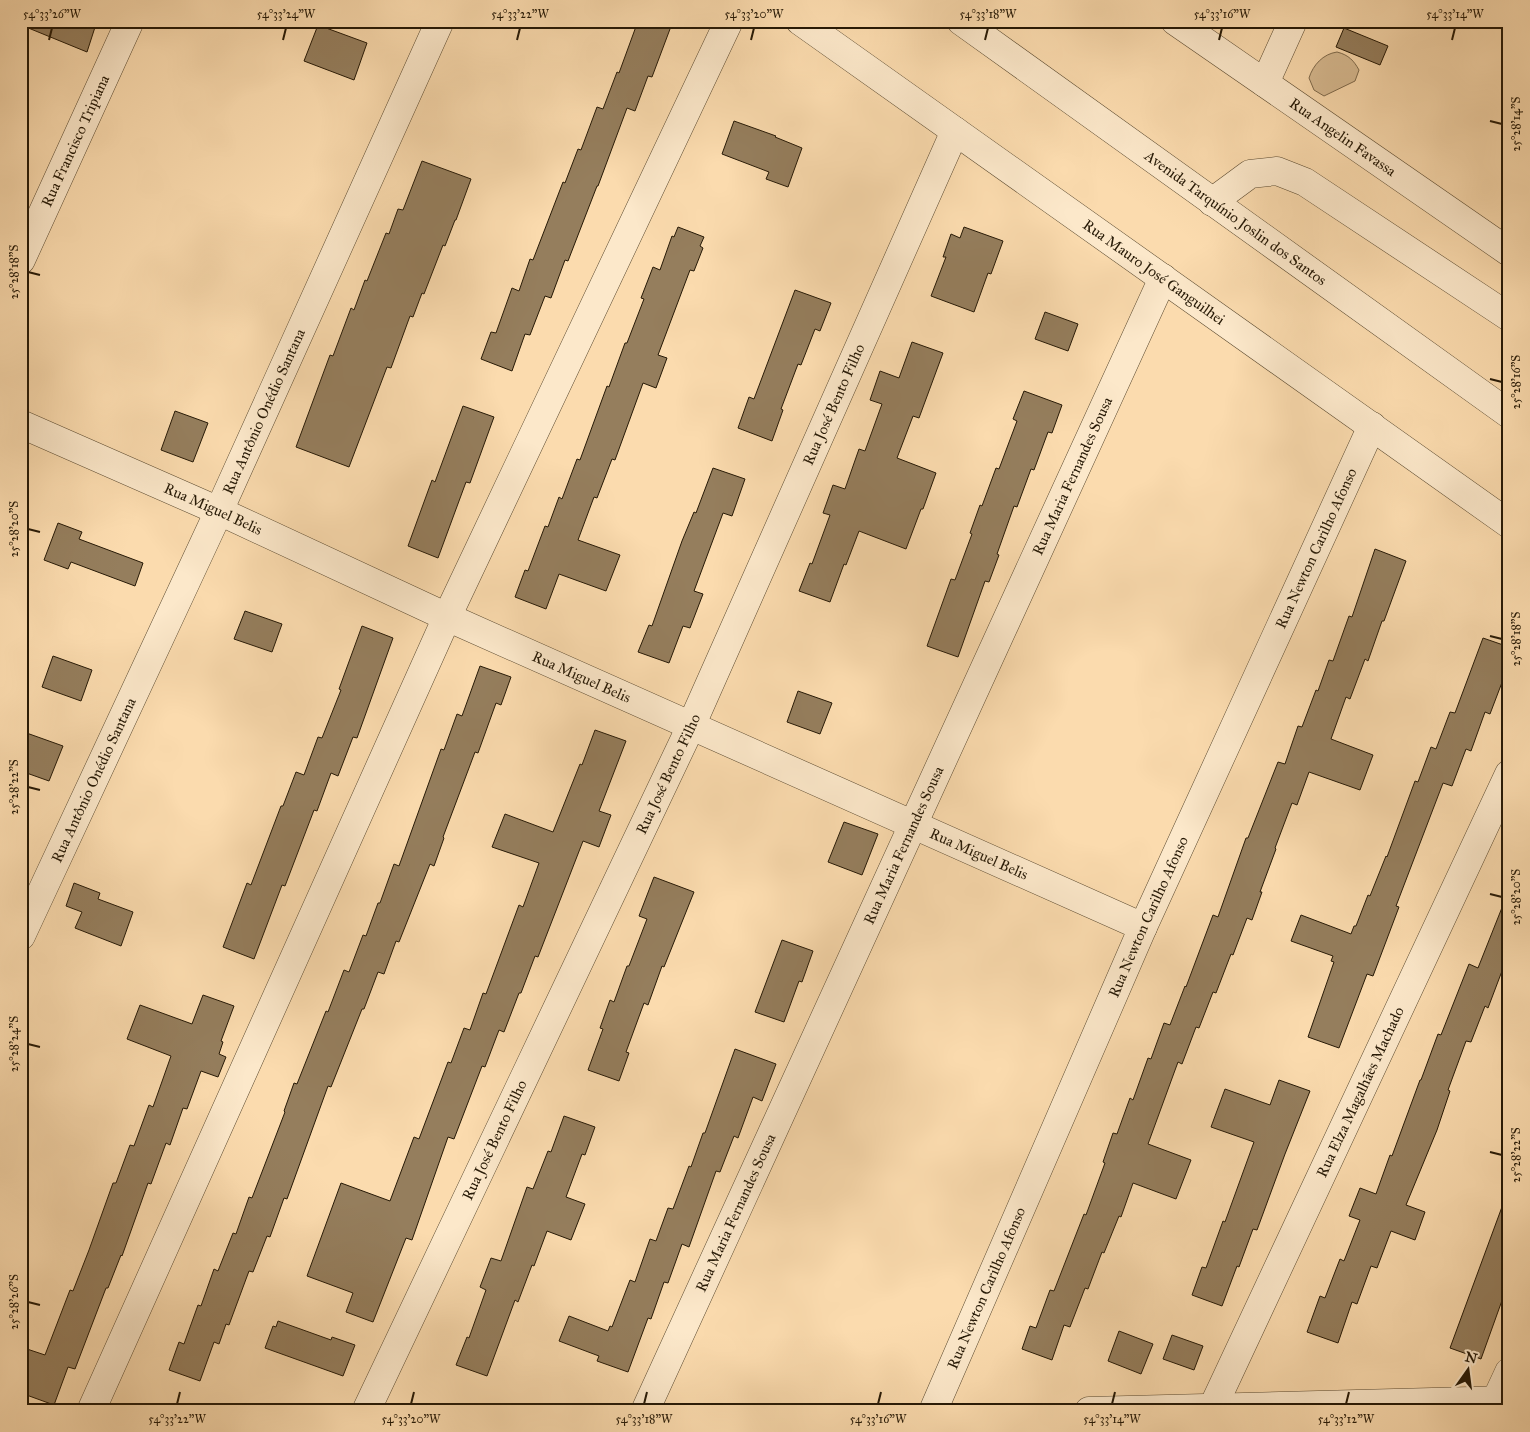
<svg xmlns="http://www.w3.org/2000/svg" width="1530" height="1432" viewBox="0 0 1530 1432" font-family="'IM FELL Great Primer',serif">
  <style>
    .green { fill: #d7ba91; stroke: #7e6a4c }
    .building { fill: #957e5d; stroke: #261906 }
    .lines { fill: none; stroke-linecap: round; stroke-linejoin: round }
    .minor-casing { stroke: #5b4a30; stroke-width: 29 }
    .tertiary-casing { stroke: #5b4a30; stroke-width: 29 }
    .minor { stroke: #fce8ca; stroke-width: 28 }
    .tertiary { stroke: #fce8ca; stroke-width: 28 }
    .ticks { fill: none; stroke: #261906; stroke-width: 2 }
    .labels { text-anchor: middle; stroke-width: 4; stroke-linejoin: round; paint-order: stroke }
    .street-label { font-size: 15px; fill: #261906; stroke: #fce8ca }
    .neatline { fill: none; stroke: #261906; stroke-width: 2 }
    .ticks-label { font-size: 12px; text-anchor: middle; fill: #261906 }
  </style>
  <rect width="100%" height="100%" fill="#fbdbae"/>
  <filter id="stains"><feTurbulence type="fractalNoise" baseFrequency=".004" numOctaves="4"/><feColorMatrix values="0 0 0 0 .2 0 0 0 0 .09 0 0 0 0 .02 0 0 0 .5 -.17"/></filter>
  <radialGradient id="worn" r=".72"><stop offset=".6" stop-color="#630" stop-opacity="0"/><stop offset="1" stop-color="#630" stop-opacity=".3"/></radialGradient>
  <!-- green -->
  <path class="green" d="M1337 52C1349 55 1354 61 1359 70L1355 81 1324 96 1314 90 1309 78C1313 65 1323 54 1337 52Z"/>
  <!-- building -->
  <path class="building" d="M21 21H97L87 52 21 25Z
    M638 21H673L652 77 648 76 635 111 627 108 598 186H597L568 261 565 260 551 298 545 296 530 335 525 334 512 371 481 359 491 332 496 333 512 288 519 291 530 259 533 260 563 182 565 183 578 149 581 150 597 107 603 109 617 72 619 73Z
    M318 25 367 43 354 80 304 61Z
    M1344 28 1388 46 1380 65 1336 47Z
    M734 121 776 136 775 137 802 148 788 187 766 179 769 172 722 154Z
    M422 161 471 179 456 220H455L445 246 443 245 424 294 422 293 413 317 410 316 391 368 387 367 349 467 296 447 330 355 333 356 351 308 354 310 365 280 367 281 386 233 389 234 398 209 403 210Z
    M678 227 704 237 700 246 703 248 694 271 690 270 658 355 667 358 656 388 643 383 615 460 612 459 597 498 594 497 578 540 620 555 606 591 559 574 546 609 515 597 525 570 528 571 545 526 548 527 559 497 562 499 577 459 580 460 607 386 609 387 625 343H627L644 299 641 298 653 267 660 270 672 236 674 237Z
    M964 227 1003 241 991 274 988 273 974 312 931 296 946 257H943L951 234 960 238Z
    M795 290 831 303 820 331 815 329 801 365 798 364 781 409 783 410 772 441 738 428 749 397 754 399Z
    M1045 312 1078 324 1068 351 1035 339Z
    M912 342 943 353 919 418 913 416 897 458 936 473 923 509H921L906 549 859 531 846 565 844 564 830 602 799 591 810 563 812 564 830 515 823 513 833 485 845 489 859 449 865 451 882 404 870 400 880 371 899 378Z
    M1024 391 1062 405 1052 433 1048 432 1034 470 1031 469 1017 507 1014 506 997 554 999 555 989 582 985 581 958 657 927 646 951 579 955 580 972 534 970 533 980 505 982 506 996 468 999 469 1017 421 1013 419Z
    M463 406 494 417 470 483 466 482 438 558 408 546 432 480 435 482Z
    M175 411 208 423 193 462 161 450Z
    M713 468 745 479 732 516 723 513 694 591 703 594 690 628 683 626 669 663 638 652 649 625 652 626 682 541 694 512 696 513Z
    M58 523 82 532 79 539 143 563 135 586 71 562 68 569 44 560Z
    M1375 549 1406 561 1384 621H1382L1368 661 1365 659 1350 699 1346 697 1331 739 1373 755 1360 790 1309 772 1297 805 1292 803 1275 848 1276 849 1260 892H1262L1252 920 1247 918 1233 955 1231 954 1216 993 1213 992 1199 1028 1196 1027 1182 1064 1178 1062 1148 1144 1191 1160 1176 1199 1133 1183 1121 1217 1119 1216 1104 1253 1102 1252 1088 1289 1085 1288 1070 1327 1064 1325 1052 1360 1022 1349 1030 1326 1036 1328 1050 1290 1054 1291 1084 1214 1086 1215 1105 1163 1103 1162 1113 1133 1117 1134 1130 1098 1133 1100 1148 1058 1151 1059 1164 1023 1170 1025 1185 986 1186 987 1213 915 1218 917 1246 838H1248L1278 762 1285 764 1298 726 1302 727 1316 690 1318 691 1329 660 1333 661 1349 616 1352 617Z
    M245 611 282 624 272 652 234 639Z
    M362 626 393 638 357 738 353 737 338 776 331 773 317 811 314 810 285 886 282 885 254 959 223 947 247 883 251 885 281 806H283L296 772 304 775 318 737 322 738 341 690 339 689Z
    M1483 638 1509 647V664L1490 714 1485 712 1471 751 1466 749 1452 786 1443 783 1396 906 1399 907 1373 976 1367 974 1339 1048 1308 1037 1334 962 1331 961 1333 956 1291 941 1301 915 1351 934 1354 926H1356L1368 895 1370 896 1386 856 1387 857 1415 781 1418 782 1431 747 1436 749 1450 712 1455 713Z
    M53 656 92 670 81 701 42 687Z
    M480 666 511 677 501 705 496 703 478 753 475 752 443 837 444 838 434 866 430 864 399 942 396 941 384 974 378 972 364 1009H362L331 1087 328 1086 287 1199 284 1198 270 1237 267 1236 253 1272 249 1271 229 1325 226 1324 219 1344 214 1342 200 1381 169 1370 179 1342 184 1344 198 1305 201 1306 214 1269 218 1271 233 1233 236 1234 249 1197 252 1198 285 1112 284 1111 294 1083 297 1084 326 1011 328 1012 344 970 349 972 363 935 366 936 378 903H380L394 864 399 866 441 749 444 750 457 714 462 716Z
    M798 691 832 703 820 734 787 722Z
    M595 730 626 741 599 811 611 815 599 847 583 841 538 957 535 956 521 993H519L504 1032 499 1030 485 1067 482 1066 454 1139 448 1137 412 1240 406 1238 373 1322 346 1312 353 1293 307 1276 341 1183 390 1201 414 1137 419 1139 448 1062 451 1063 464 1028 470 1030 483 993 486 994 519 905 523 907 539 863 492 847 505 814 553 832 580 764 582 765Z
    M21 731 63 746 49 781 21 771Z
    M844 822 878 834 862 875 828 862Z
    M654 877 694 892 664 967 662 966 648 1005 644 1003 626 1052 629 1053 619 1081 588 1070 603 1029 600 1028 610 1000 614 1002 627 966H629L647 919 639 916Z
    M74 883 100 893 98 899 133 912 121 946 75 928 82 912 66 906Z
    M1507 895 1509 896V973L1502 971 1488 1008 1485 1006 1471 1042 1466 1041 1448 1090 1450 1091 1437 1130 1406 1205 1425 1212 1415 1240 1391 1231 1377 1268 1371 1266 1357 1304 1352 1302 1338 1343 1307 1332 1320 1296 1325 1298 1340 1259 1344 1261 1360 1220 1349 1216 1360 1188 1376 1194 1390 1155 1392 1156 1420 1080H1421L1438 1034 1441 1035 1469 964 1478 968Z
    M782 940 813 951 802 982 799 981 784 1022 755 1012Z
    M203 995 234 1006 221 1041 223 1042 219 1054 226 1057 218 1077 201 1071 187 1109 183 1108 170 1145 166 1143 151 1184 148 1183 122 1256 121 1255 108 1288H106L75 1369 68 1367 54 1405 21 1393V1347L45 1355 70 1290 73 1291 89 1250 113 1183H116L130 1145 134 1146 149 1105 153 1107 171 1056 127 1039 140 1005 192 1024Z
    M735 1049 776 1064 762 1101 753 1097 738 1138 734 1136 720 1172 716 1171 689 1247 682 1244 668 1283 664 1282 651 1319 648 1318 628 1372 597 1361 599 1356 559 1341 569 1316 608 1331 610 1326 612 1327 630 1280 635 1282 650 1239 656 1241 668 1208 673 1209 689 1166 691 1167 703 1133H705Z
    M1279 1080 1310 1091 1285 1154 1257 1230 1253 1229 1239 1267 1237 1266 1222 1306 1192 1295 1202 1267 1206 1268 1223 1221 1225 1222 1254 1142 1211 1127 1225 1089 1270 1105Z
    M564 1116 595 1127 585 1155 582 1154 566 1197 585 1204 571 1240 547 1231 534 1266 532 1265 518 1302 515 1300 487 1376 456 1365 467 1337 469 1338 486 1290 480 1287 491 1258 501 1261 527 1187 533 1189 548 1151 551 1152Z
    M1506 1196H1509V1281L1481 1359 1450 1348Z
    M278 1321 331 1340 332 1337 355 1345 343 1376 265 1348 273 1326 276 1327Z
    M1119 1331 1153 1344 1141 1374 1108 1361Z
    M1172 1335 1203 1346 1194 1370 1163 1359Z"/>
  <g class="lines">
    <!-- minor casing -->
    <g class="minor-casing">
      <g id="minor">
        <path id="s1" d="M800 21 1509 524"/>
        <path id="s2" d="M1175 21 1509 252"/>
        <path d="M1265 83 1293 21"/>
        <path d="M1212 202 1250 174 1277 171 1305 182 1509 317"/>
        <path id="s3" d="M21 260 130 21"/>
        <path id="s4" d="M21 424 219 511 447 617 1143 927"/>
        <path id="s5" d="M21 936 219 511 440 21"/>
        <path d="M1496 1400 1509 1372"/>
        <path id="s6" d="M1212 1409 1509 774"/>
        <path d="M91 1411 447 617 729 21"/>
        <path id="s7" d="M366 1411 691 726 955 131"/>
        <path id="s8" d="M645 1411 1163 278"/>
        <path id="s9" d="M933 1411 1143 927 1372 426"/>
        <path d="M1089 1411 1509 1400"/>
      </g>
    </g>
    <!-- tertiary casing -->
    <g class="tertiary-casing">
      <g id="tertiary">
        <path id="s10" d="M961 21 1509 414"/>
      </g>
    </g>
    <!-- minor -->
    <use href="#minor" class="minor"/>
    <!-- tertiary -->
    <use href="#tertiary" class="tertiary"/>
  </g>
  <!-- ticks -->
  <path class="ticks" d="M49 40 52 28M283 40 286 28M517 40 520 28M751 40 754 28M985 40 988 28M1219 40 1222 28M1452 40 1455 28M1490 121 1502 124M28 272 40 275M1490 379 1502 382M28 529 40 532M1490 636 1502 639M28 787 40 790M1490 894 1502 897M28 1044 40 1047M1490 1152 1502 1155M28 1302 40 1305M177 1404 180 1392M411 1404 414 1392M644 1404 647 1392M878 1404 881 1392M1112 1404 1115 1392M1346 1404 1349 1392"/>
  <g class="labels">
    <!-- street labels -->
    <g class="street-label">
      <text dy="5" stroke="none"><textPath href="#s2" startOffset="204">Rua Angelin Favassa</textPath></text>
      <text dy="5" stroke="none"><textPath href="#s3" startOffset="131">Rua Francisco Tripiana</textPath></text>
      <text dy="5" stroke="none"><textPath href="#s10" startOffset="338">Avenida Tarquínio Joslin dos Santos</textPath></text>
      <text dy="5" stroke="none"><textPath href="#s1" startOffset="434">Rua Mauro José Ganguilhei</textPath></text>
      <text dy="5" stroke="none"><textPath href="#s7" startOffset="1110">Rua José Bento Filho</textPath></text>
      <text dy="5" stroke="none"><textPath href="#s5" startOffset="578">Rua Antônio Onédio Santana</textPath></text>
      <text dy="5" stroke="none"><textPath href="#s8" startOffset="1028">Rua Maria Fernandes Sousa</textPath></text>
      <text dy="5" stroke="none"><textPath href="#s4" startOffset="210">Rua Miguel Belis</textPath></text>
      <text dy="5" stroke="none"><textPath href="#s9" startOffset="944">Rua Newton Carilho Afonso</textPath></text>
      <text dy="5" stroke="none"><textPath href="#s4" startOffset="615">Rua Miguel Belis</textPath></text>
      <text dy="5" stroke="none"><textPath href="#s7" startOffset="705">Rua José Bento Filho</textPath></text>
      <text dy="5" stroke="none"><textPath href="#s5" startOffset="172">Rua Antônio Onédio Santana</textPath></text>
      <text dy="5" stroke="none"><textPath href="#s8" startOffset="622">Rua Maria Fernandes Sousa</textPath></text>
      <text dy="5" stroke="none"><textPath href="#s4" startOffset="1050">Rua Miguel Belis</textPath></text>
      <text dy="5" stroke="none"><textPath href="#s9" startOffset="539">Rua Newton Carilho Afonso</textPath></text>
      <text dy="5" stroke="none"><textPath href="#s6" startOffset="350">Rua Elza Magalhães Machado</textPath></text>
      <text dy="5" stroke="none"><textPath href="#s7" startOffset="300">Rua José Bento Filho</textPath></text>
      <text dy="5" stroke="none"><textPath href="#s8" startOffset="218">Rua Maria Fernandes Sousa</textPath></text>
      <text dy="5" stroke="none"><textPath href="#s9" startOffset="134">Rua Newton Carilho Afonso</textPath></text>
    </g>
  </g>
  <!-- margin -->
  <rect width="1530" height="1432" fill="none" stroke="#fbdbae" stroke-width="55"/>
  <!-- north arrow -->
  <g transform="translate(1468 1370) rotate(14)" stroke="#fce8ca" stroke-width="4" paint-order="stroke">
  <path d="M0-4L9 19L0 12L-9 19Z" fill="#261906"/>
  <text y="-8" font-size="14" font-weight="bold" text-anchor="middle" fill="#261906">N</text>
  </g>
  <rect x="28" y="28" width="1474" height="1376" class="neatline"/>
  <g class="ticks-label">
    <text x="52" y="18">54°33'26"W</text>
    <text x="286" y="18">54°33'24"W</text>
    <text x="520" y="18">54°33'22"W</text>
    <text x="754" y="18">54°33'20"W</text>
    <text x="988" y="18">54°33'18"W</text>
    <text x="1222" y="18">54°33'16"W</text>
    <text x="1455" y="18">54°33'14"W</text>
    <text transform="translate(1516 124) rotate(-90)" y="4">25°28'14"S</text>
    <text transform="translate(14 272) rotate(-90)" y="4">25°28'18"S</text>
    <text transform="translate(1516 382) rotate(-90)" y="4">25°28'16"S</text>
    <text transform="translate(14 529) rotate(-90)" y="4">25°28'20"S</text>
    <text transform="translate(1516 639) rotate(-90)" y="4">25°28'18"S</text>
    <text transform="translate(14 787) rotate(-90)" y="4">25°28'22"S</text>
    <text transform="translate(1516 897) rotate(-90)" y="4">25°28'20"S</text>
    <text transform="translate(14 1044) rotate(-90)" y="4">25°28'24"S</text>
    <text transform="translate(1516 1155) rotate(-90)" y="4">25°28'22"S</text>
    <text transform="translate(14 1302) rotate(-90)" y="4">25°28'26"S</text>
    <text x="177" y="1423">54°33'22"W</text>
    <text x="411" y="1423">54°33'20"W</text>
    <text x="644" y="1423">54°33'18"W</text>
    <text x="878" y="1423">54°33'16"W</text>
    <text x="1112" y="1423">54°33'14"W</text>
    <text x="1346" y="1423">54°33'12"W</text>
  </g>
  <rect width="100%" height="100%" filter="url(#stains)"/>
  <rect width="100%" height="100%" fill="url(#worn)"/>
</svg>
